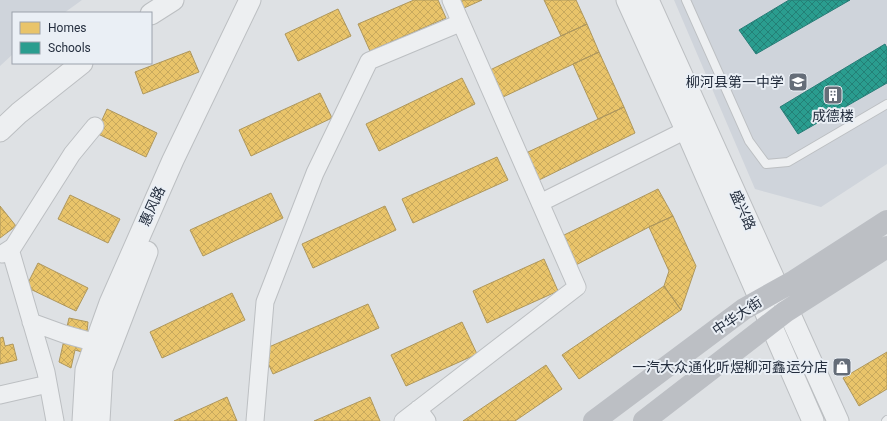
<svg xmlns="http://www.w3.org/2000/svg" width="887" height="421" viewBox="0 0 887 421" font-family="Roboto,'Noto Sans SC',sans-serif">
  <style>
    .built { fill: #cfd4db }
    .homes { fill: url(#homes-cross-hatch); stroke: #ae975d }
    .schools { fill: url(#schools-cross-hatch); stroke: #287c77 }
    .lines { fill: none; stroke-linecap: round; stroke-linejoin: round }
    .service-casing { stroke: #bcbfc2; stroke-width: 10 }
    .minor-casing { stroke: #bcbfc2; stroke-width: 19 }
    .tertiary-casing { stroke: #bcbfc2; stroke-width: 23 }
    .service { stroke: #edeff1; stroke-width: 8 }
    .minor { stroke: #edeff1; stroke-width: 17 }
    .tertiary { stroke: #edeff1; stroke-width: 21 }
    .secondary { stroke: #bcbfc4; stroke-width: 22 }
    .labels { text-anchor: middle; stroke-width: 4; stroke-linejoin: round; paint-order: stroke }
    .poi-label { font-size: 14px; fill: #242e3e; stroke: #eaeff5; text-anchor: end }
    .street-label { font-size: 14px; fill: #242e3e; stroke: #eaeff5 }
  </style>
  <defs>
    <pattern id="homes-cross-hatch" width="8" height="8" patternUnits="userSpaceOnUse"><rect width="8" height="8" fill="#e9c46a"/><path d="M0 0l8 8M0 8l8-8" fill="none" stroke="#c8a95d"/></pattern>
    <pattern id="schools-cross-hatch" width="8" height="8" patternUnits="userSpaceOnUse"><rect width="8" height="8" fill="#2a9d8f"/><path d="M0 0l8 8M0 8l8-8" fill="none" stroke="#248076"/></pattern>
  </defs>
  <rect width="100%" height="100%" fill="#dee1e4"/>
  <!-- built -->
  <path class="built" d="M0 0H82L64 13H13V54L0 66Z
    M674 0H887V164L821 207 755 189Z"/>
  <!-- homes -->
  <path class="homes" d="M414 0H438L446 18 370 51 358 24Z
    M460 0H482L464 8Z
    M544 0H576L587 24 561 36Z
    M338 9 351 36 298 61 285 34Z
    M587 24 599 52 503 97 490 70 561 36Z
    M190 51 199 72 143 94 135 72Z
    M599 52 624 107 598 119 573 64Z
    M462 78 475 104 379 151 366 124Z
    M320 93 332 118 251 156 239 130Z
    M624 107 635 133 539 180 526 153Z
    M107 109 157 133 146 157 96 133Z
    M497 157 508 180 413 223 402 199Z
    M658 189 673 216 649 227 572 267 558 238Z
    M271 193 283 218 203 256 190 230Z
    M70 195 120 219 108 243 58 219Z
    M0 206 16 226 0 238Z
    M385 206 396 230 313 268 302 244Z
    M673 216 696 266 681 310 664 286 669 271 649 227Z
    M544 259 558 291 487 323 473 291Z
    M38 263 88 288 76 311 26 287Z
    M664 286 681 310 579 379 562 355Z
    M232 293 245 320 162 358 150 332Z
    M368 304 379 328 273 374 262 350Z
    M69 318 88 322 87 332 89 354 75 350 71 368 59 362Z
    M462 322 477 354 406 386 391 355Z
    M3 337 5 346 13 344 17 360 0 364V338Z
    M887 352V389L859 406 843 378Z
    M546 365 562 389 515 421H463Z
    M227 397 237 421H174Z
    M370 397 380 421H314Z"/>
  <!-- schools -->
  <path class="schools" d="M789 0H850L756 54 739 30Z
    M885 44 887 48V83L798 134 780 107Z"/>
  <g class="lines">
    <!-- service casing -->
    <g class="service-casing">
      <path id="service" d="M686 0 749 141 766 164 788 162 887 104
        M886 421 887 420"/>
    </g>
    <!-- minor casing -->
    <g class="minor-casing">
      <path id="minor" d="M540 203 686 130
        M10 249 46 372 55 421
        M2 254 13 247 72 154 95 126
        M31 322 64 334 96 343
        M0 395 48 384
        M418 409 427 421
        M255 421 265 302 315 173 369 61 460 23
        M403 421 577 287 451 0"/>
    </g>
    <!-- tertiary casing -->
    <g class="tertiary-casing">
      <path id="tertiary" d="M627 0 686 130 813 421
        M648 0 838 421
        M151 14 173 0
        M0 131 19 113 82 63
        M83 421 86 370 110 303 173 160 250 0
        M99 421 102 369 147 252"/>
    </g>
    <!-- service -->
    <use href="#service" class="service"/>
    <!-- minor -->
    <use href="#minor" class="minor"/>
    <!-- tertiary -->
    <use href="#tertiary" class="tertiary"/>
    <!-- secondary -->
    <path class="secondary" d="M594 421 744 309 794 281 887 221
      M644 421 785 312 887 247"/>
  </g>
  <!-- icons -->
  <defs>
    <g id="school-square" transform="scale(1)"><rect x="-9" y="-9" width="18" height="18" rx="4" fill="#656d78" stroke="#eaeff5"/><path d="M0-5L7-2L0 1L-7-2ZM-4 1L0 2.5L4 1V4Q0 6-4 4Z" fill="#fff"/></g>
    <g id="building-square" transform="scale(1)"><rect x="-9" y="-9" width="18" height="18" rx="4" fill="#656d78" stroke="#eaeff5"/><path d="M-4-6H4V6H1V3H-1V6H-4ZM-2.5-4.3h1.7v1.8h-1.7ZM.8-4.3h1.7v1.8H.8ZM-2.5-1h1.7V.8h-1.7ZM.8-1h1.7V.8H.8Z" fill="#fff"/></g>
    <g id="shop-square" transform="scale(1)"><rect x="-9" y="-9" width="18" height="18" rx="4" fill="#656d78" stroke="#eaeff5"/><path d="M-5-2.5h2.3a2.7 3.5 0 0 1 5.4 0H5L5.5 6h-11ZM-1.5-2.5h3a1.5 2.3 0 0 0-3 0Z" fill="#fff"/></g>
  </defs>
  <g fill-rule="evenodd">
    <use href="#school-square" x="798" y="82"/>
    <use href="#building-square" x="833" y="95"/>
    <use href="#shop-square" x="842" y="367"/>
  </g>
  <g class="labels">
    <!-- poi labels -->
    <g class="poi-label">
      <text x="784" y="87">柳河县第一中学</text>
      <text x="833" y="121" text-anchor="middle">成德楼</text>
      <text x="828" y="372">一汽大众通化听煜柳河鑫运分店</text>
    </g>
    <!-- street labels -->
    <g class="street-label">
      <text transform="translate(152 206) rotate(-66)" y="5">惠风路</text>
      <text transform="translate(743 210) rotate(66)" y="5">盛兴路</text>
      <text transform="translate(737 316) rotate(-34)" y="5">中华大街</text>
    </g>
  </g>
  <!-- legend -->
  <rect x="12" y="12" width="140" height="52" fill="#eaeff5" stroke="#9ba2ac"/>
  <rect x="20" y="22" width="20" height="12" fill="#e9c46a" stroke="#9ba2ac"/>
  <text x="48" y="32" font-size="12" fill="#242e3e">Homes</text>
  <rect x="20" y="42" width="20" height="12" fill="#2a9d8f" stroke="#9ba2ac"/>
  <text x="48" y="52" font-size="12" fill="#242e3e">Schools</text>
</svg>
